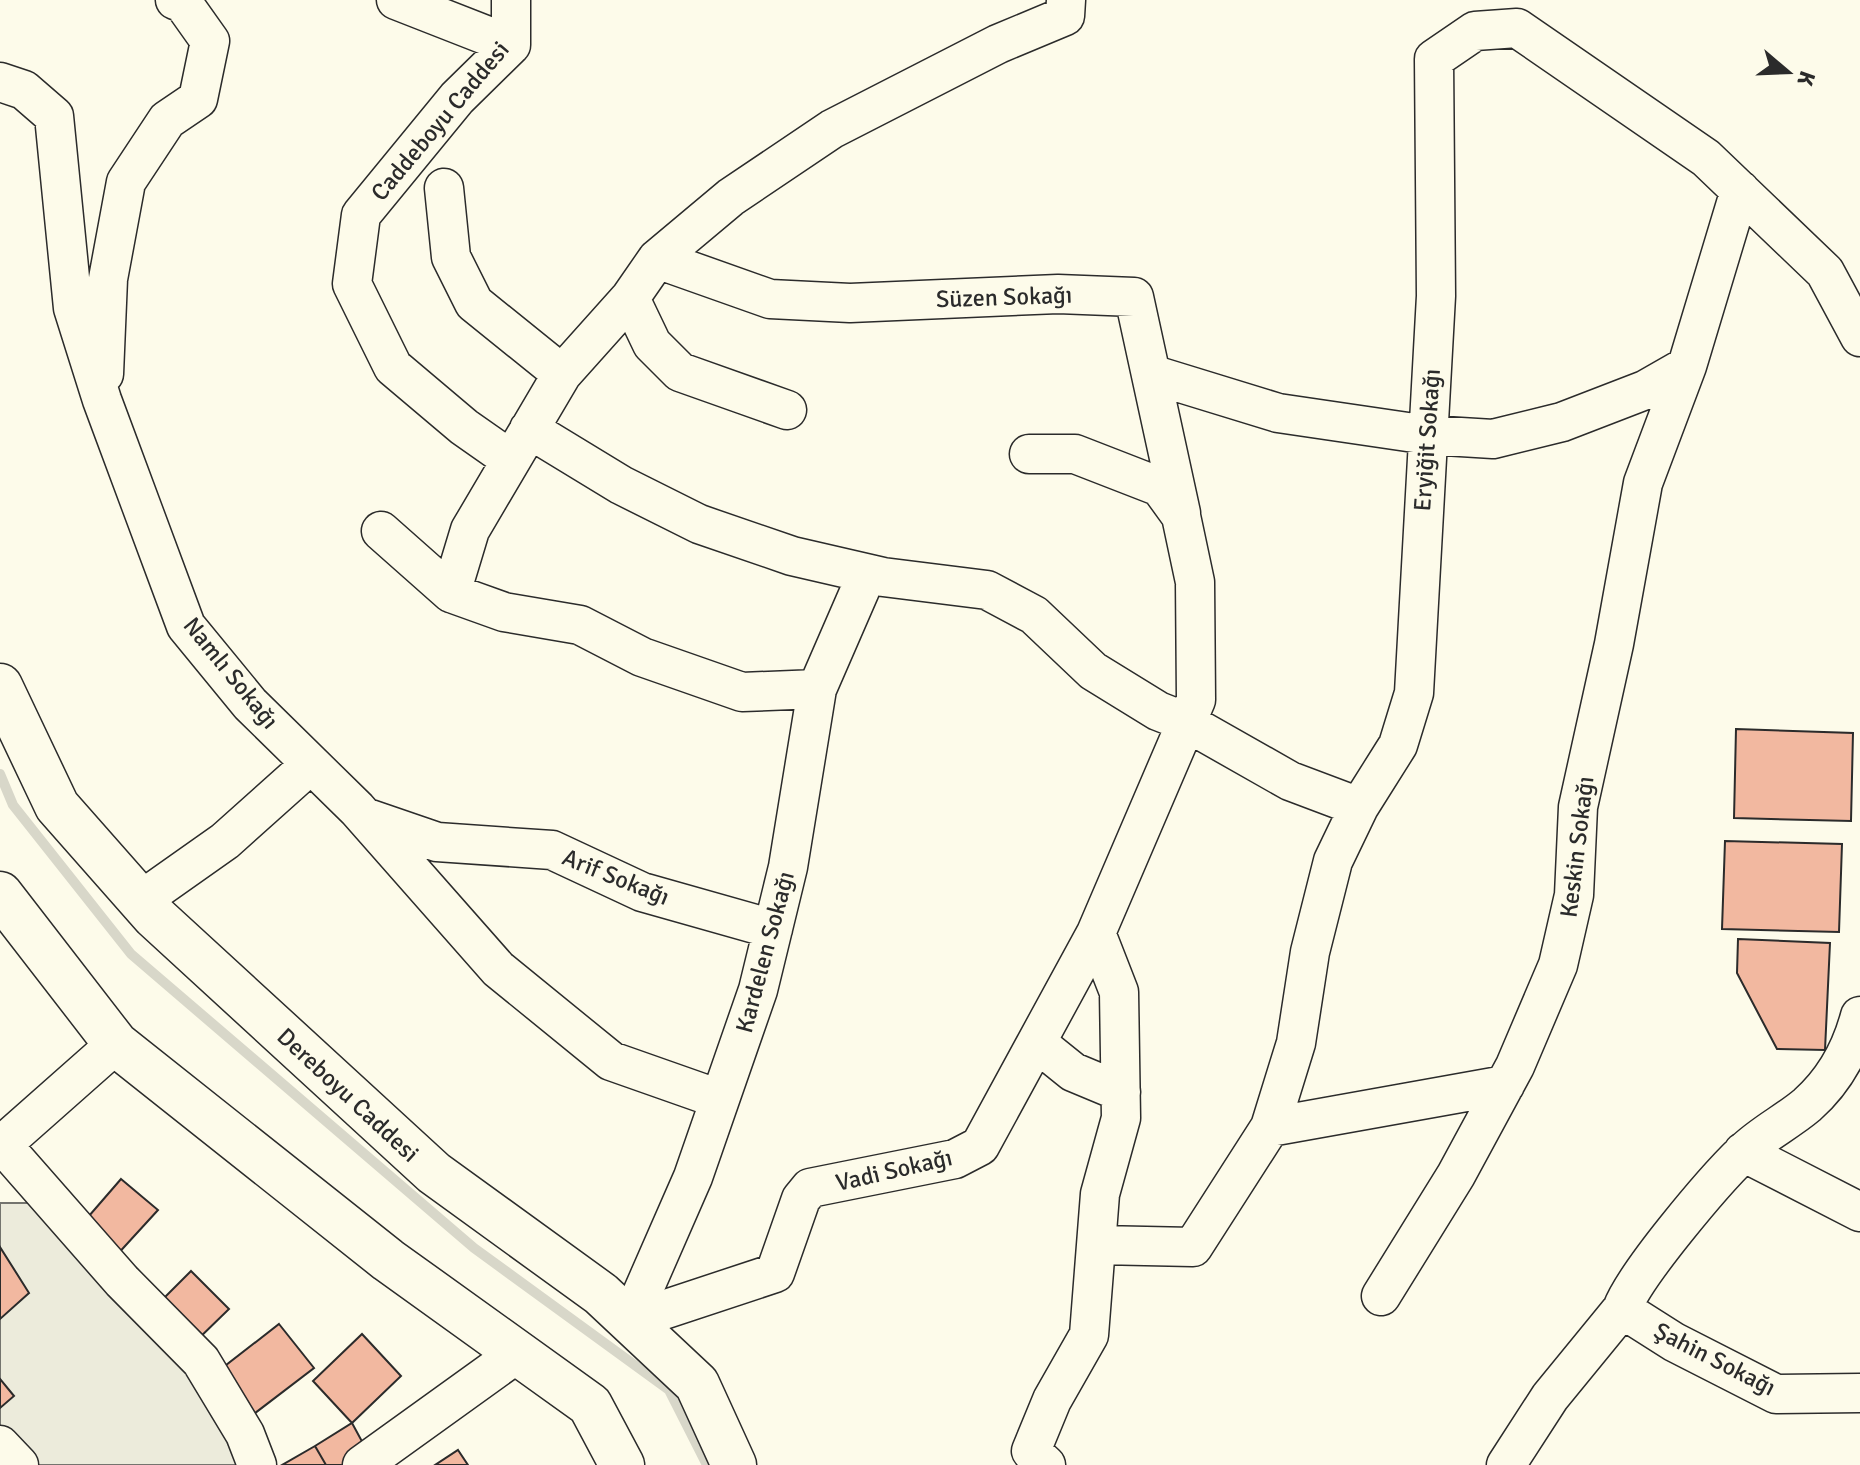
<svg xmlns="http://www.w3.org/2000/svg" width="1860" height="1465" viewBox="0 0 1860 1465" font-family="Signika,sans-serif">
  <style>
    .green { fill: #ecebdb; stroke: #74746e; stroke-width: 2 }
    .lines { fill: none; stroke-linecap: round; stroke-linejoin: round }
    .stream { stroke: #d8d7c9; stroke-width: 10 }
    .building { fill: #f2b8a0; stroke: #2b2b2b; stroke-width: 2 }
    .minor-casing { stroke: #2b2b2b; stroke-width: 41 }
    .major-casing { stroke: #2b2b2b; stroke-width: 47 }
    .minor { stroke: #fdfbea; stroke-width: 38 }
    .major { stroke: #fdfbea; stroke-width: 44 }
    .labels { text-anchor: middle; stroke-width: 6; stroke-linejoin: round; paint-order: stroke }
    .street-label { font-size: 24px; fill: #2b2b2b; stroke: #fdfbea }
  </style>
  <rect width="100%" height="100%" fill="#fdfbea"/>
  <!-- green -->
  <path class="green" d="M0 1203H44L256 1433 263 1465H0Z"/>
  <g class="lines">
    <!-- stream -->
    <path class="stream" d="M0 774 13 805 131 954 474 1248 669 1390 707 1465"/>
  </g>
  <!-- building -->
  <path class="building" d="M1736 729 1853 733 1851 821 1734 818Z
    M1725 841 1842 844 1839 932 1722 929Z
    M1738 939 1830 943 1825 1050 1777 1049 1737 973Z
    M121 1179 158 1210 115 1257 82 1224Z
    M0 1247 29 1293 0 1319Z
    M191 1271 229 1309 194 1343 157 1305Z
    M279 1324 314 1368 246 1420 212 1376Z
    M362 1334 401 1376 352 1423 313 1381Z
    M0 1379 14 1396 0 1408Z
    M352 1423 371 1458 358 1465H326L315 1446Z
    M315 1446 326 1465H282Z
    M458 1450 468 1465H435Z"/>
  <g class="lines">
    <!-- minor casing -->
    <g class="minor-casing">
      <path id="minor" d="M396 0 511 45
        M0 82 24 90 54 116 73 308 102 400 186 626 250 704 357 809 498 969 611 1061 719 1099
        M444 188 451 257 474 303 562 374
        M657 259 770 299 850 303 1058 294 1134 297 1181 513
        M630 298 652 344 680 372 787 410
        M104 374 108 279 126 182 167 120 198 99 210 41 183 3 175 0
        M1151 374 1278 413 1428 435 1493 439 1562 422 1645 390 1687 366 1740 190
        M529 429 621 485 699 524 792 556 883 577 987 590 1034 615 1093 671 1158 711 1186 722 1290 781 1359 807 1333 861 1310 952 1296 1043 1270 1127 1193 1247 1098 1245
        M1029 454H1075L1160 487 1181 516 1195 582 1196 700 1096 933 1119 992 1121 1118 1100 1194 1089 1335 1052 1400 1031 1451 1046 1465
        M511 460 464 427 393 367 352 284 361 215 457 98 511 45V0
        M381 531 451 593 504 612 580 625 642 657 742 692 817 689
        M451 593 470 530 562 374 630 298 657 259 731 197 832 129 998 44 1065 16 1066 0
        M1359 807 1398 745 1414 693 1436 296 1434 59 1475 31 1517 28 1706 158 1825 272 1860 337
        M367 818 437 842 552 850 642 892 773 929
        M140 901 225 841 311 764
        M1037 1043 1073 1072 1121 1092
        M1270 1127 1505 1085
        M0 1142 122 1281 201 1361 245 1434 257 1465
        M3 1144 116 1044
        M1743 1152 1860 1212
        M1381 1296 1456 1175 1515 1066 1558 965 1574 895 1578 807 1614 644 1643 483 1687 366
        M1622 1309 1674 1342 1776 1394 1860 1393
        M630 1321 693 1177 758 990 788 867 817 689 867 574
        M630 1321 775 1273 801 1199 810 1188 955 1159 980 1146 1096 933
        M0 1445 19 1465
        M362 1465 519 1352
        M1506 1465 1550 1397 1622 1309C1635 1274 1714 1181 1743 1153 1762 1134 1787 1122 1807 1105 1834 1081 1851 1050 1860 1016"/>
    </g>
    <!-- major casing -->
    <g class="major-casing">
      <path id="major" d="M0 686 57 806 154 916 434 1173 601 1294 697 1384 734 1465
        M0 894 116 1044 388 1260 590 1405 622 1465"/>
    </g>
    <!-- minor -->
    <use href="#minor" class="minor"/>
    <!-- major -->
    <use href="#major" class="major"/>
  </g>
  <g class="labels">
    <!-- street labels -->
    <g class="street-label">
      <text transform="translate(440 121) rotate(-50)" y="8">Caddeboyu Caddesi</text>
      <text transform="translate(1004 297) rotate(-2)" y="8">Süzen Sokağı</text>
      <text transform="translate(1427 440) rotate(-86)" y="8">Eryiğit Sokağı</text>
      <text transform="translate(231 673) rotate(51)" y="8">Namlı Sokağı</text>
      <text transform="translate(1577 847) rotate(-83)" y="8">Keskin Sokağı</text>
      <text transform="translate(616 877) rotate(22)" y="8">Arif Sokağı</text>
      <text transform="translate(765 952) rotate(-75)" y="8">Kardelen Sokağı</text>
      <text transform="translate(348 1095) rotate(43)" y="8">Dereboyu Caddesi</text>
      <text transform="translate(894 1170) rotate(-13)" y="8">Vadi Sokağı</text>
      <text transform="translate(1715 1359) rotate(27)" y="8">Şahin Sokağı</text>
    </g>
  </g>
  <!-- north arrow -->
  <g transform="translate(1788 72) rotate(109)" stroke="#fdfbea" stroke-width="6" paint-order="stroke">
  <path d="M0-6L14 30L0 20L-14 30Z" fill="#2b2b2b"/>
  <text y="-12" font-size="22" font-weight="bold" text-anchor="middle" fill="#2b2b2b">K</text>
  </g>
</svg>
